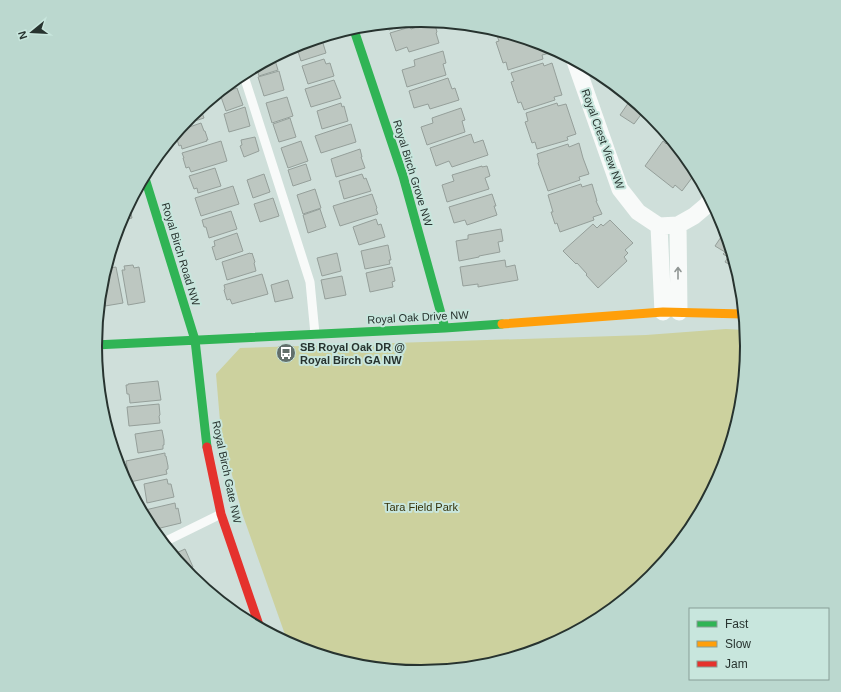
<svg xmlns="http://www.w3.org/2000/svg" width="841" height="692" viewBox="0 0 841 692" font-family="Arial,sans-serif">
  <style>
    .green { fill: #ccd19e }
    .building { fill: #bdc7c1; stroke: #959f9a }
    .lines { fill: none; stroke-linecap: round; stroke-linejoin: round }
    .lane { stroke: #f8faf9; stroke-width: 9 }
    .street { stroke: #f8faf9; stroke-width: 17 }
    .fast { stroke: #30b455; stroke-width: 9 }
    .slow { stroke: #ff9f0a; stroke-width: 9 }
    .jam { stroke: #e5322d; stroke-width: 9 }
    .oneway { stroke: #909694 }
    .labels { text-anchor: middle; stroke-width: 4; stroke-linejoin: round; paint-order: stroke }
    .street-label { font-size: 11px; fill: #27332f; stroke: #c8e6dd }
    .poi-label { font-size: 11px; font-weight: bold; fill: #27332f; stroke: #c8e6dd; text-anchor: start }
    .park-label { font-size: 11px; fill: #35330b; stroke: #c8e6dd }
    .rim { fill: none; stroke: #27332f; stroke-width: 2 }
  </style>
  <rect width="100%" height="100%" fill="#cfdfda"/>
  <!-- green -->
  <path class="green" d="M726 329 745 330 746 346 740 410 722 471 691 527 651 577 601 617 545 647 502 660 458 668 420 672 357 666 296 647 288 643 242 513 221 433 216 374 240 348 646 335Z"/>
  <!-- building -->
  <path class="building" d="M419 20 389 30 387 23Z
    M434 21 437 32 436 33 439 43 409 52 407 47 396 51 390 33 410 27 411 29Z
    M501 31 545 45 548 46 550 53 542 55 543 59 508 70 506 62 503 63 496 42 499 41 496 33Z
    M318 38 319 41 322 40 326 53 301 61 296 45Z
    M443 51 446 63 443 64 446 75 407 87 402 70 415 66 414 60Z
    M274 57 278 70 259 76 256 66Z
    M324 59 326 64 330 63 334 76 308 84 302 66Z
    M543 63 544 66 552 63 562 95 554 97 555 100 524 110 521 102 518 103 511 82 514 81 511 73Z
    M279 71 284 90 264 96 258 77Z
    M448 78 452 89 455 88 459 100 430 109 428 104 414 108 409 91Z
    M334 80 341 98 311 107 305 89Z
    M237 88 243 105 226 111 220 94Z
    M287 97 293 116 272 123 266 103Z
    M629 102 643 112 634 124 620 115Z
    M341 103 342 107 344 106 348 121 322 129 317 111Z
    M557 103 558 106 566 104 576 134 567 137 568 140 537 149 535 142 532 143 525 122 528 121 526 113Z
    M200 107 204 118 182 125 190 115Z
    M245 107 250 126 229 132 224 114Z
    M461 108 465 120 462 121 465 132 427 145 421 127 433 123 432 118Z
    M290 118 296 137 279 142 273 124Z
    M201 123 204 131H205L208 140H206L207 141 182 149 181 145 179 146 175 133 178 131Z
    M351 124 356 142 321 153 315 136Z
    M471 134 474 143 483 140 488 155 452 167 449 161 436 166 430 148Z
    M255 137 259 151 244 157 240 146 242 145 241 140Z
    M670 139 692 165 696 173 691 179 682 191 675 185 673 188 645 166 663 141 666 144Z
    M221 141 227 161 191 172 189 167 186 168 183 158H184L182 153Z
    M301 141 308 161 288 168 281 148Z
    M579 143 583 158 589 174 579 177 580 180 548 191 538 163 539 162 537 154 568 144 569 147Z
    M360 149 362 157H361L365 168 336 177 331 159Z
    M306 164 311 180 293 186 288 170Z
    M482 166V167L487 166 490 176 485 178 489 189 447 202 442 185 454 181 452 175Z
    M215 168 221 186 198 193 197 188 194 189 189 176Z
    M264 174 270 192 253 198 247 180Z
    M362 174 364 179 366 178 371 191 344 199 339 181Z
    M581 184 582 187 592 184 597 201H596L602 214 593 217 594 220 560 232 557 223 555 224 551 212H553L548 195Z
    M233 186 239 204 201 216 195 198Z
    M315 189 321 208 303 214 297 195Z
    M372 194 377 208 376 209 378 214 340 226 333 206Z
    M492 194 496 206H494L497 215 467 225 465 220 454 223 449 207Z
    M273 198 279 216 260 222 254 204Z
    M129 203 132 218 120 221Z
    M320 209 326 227 308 233 303 215Z
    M231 211 237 229 209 238 206 227H204L202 220Z
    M376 219 378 225 381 224 385 237 359 245 353 227Z
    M610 220 633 243 625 250 628 253 624 257 627 261 598 288 586 275 587 274 577 263 576 264 563 251 593 224 597 228 601 224 603 226Z
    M501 229 503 241 498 242 500 252 479 256V257L459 261 456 241 468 239V235Z
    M725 231 736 268 725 262 728 257 723 254 725 252 715 246Z
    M237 233 243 251 216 260 212 247 215 246 214 241Z
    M388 245 391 260H389L390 264 365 269 361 251Z
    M250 253 251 254 252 253 255 262 254 263 256 271 227 280 222 262Z
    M337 253 341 271 322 276 317 258Z
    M505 260 506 267 515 265 518 280 483 286 478 287V284L463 286 460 267Z
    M133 265 134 268 139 267 145 302 128 305 122 270H125L124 266Z
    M116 267 123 303 105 306 101 282 105 269Z
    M392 267 395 281 392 282 393 287 370 292 366 273Z
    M262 274 268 294 232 304 230 299 227 300 224 290 225 289 224 285Z
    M342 276 346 295 325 299 321 280Z
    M288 280 293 298 275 302 271 285Z
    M158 381 161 400 130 403 129 394H127L126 385H128V384Z
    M159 404 160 415 159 416 160 423 129 426 127 407Z
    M162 430 164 440V445H163V449L138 453 135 434Z
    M165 453V456H166L168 466V469L166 470 167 474 130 482 126 461Z
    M167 479 168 484H171L174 497 147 503 144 484Z
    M175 503 176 509 178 508 181 523 152 530 141 511Z
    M185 549 193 567 185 571 172 555Z"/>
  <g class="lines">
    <!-- lane -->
    <path class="lane" d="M243 73 310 282 315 334
      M162 543 221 514"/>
    <!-- street -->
    <path class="street" d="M575 61 620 189 638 212 659 226 678 225 694 216 707 205 710 200
      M678 225 679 312
      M659 226 663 312"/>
    <!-- fast -->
    <path class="fast" d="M353 27 403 176 445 328
      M144 175 195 340 207 447
      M95 345 445 328 502 324"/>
    <!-- slow -->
    <path class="slow" d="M502 324 663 312 743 314"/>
    <!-- jam -->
    <path class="jam" d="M207 447 221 514 260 628"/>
  </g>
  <!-- one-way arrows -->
  <defs><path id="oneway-shaft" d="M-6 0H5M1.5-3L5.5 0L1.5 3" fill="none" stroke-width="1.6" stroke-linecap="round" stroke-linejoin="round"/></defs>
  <use class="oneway" href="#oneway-shaft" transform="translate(678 273) rotate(-90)"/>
  <!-- icons -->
  <defs>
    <g id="bus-disc" transform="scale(1)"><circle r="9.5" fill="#626f6b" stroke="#c8e6dd"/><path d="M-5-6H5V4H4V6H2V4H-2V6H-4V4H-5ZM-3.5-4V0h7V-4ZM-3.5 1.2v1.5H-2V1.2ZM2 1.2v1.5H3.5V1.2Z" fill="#fff"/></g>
  </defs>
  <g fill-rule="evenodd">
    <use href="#bus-disc" x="286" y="353"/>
  </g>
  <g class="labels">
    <!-- street labels -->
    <g class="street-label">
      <text transform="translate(603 139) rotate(70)" y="4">Royal Crest View NW</text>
      <text transform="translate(413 173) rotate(73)" y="4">Royal Birch Grove NW</text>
      <text transform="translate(181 254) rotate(73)" y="4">Royal Birch Road NW</text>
      <text transform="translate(418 317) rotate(-3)" y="4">Royal Oak Drive NW</text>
      <text transform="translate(227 472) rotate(78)" y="4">Royal Birch Gate NW</text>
    </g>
    <!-- poi labels -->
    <g class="poi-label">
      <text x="300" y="351">SB Royal Oak DR @<tspan x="300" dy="13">Royal Birch GA NW</tspan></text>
    </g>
    <!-- park labels -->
    <g class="park-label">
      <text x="421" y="511">Tara Field Park</text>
    </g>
  </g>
  <!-- crop -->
  <path d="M0 0H841V692H0ZM102 346a319 319 0 1 1 638 0a319 319 0 1 1-638 0Z" fill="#bbd8cf" fill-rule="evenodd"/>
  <path class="rim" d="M102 346a319 319 0 1 1 638 0a319 319 0 1 1-638 0Z"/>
  <!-- legend -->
  <rect x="689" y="608" width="140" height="72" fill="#c8e6dd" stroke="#889e97"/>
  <rect x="697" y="621" width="20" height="6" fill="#30b455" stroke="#889e97"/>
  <text x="725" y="628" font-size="12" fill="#27332f">Fast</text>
  <rect x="697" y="641" width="20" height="6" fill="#ff9f0a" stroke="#889e97"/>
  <text x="725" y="648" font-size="12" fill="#27332f">Slow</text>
  <rect x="697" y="661" width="20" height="6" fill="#e5322d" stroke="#889e97"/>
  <text x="725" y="668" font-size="12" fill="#27332f">Jam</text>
  <!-- north arrow -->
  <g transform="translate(32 32) rotate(252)" stroke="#c8e6dd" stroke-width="3" paint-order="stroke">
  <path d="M0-3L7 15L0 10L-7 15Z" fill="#27332f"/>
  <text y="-6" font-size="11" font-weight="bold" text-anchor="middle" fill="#27332f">N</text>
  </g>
</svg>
